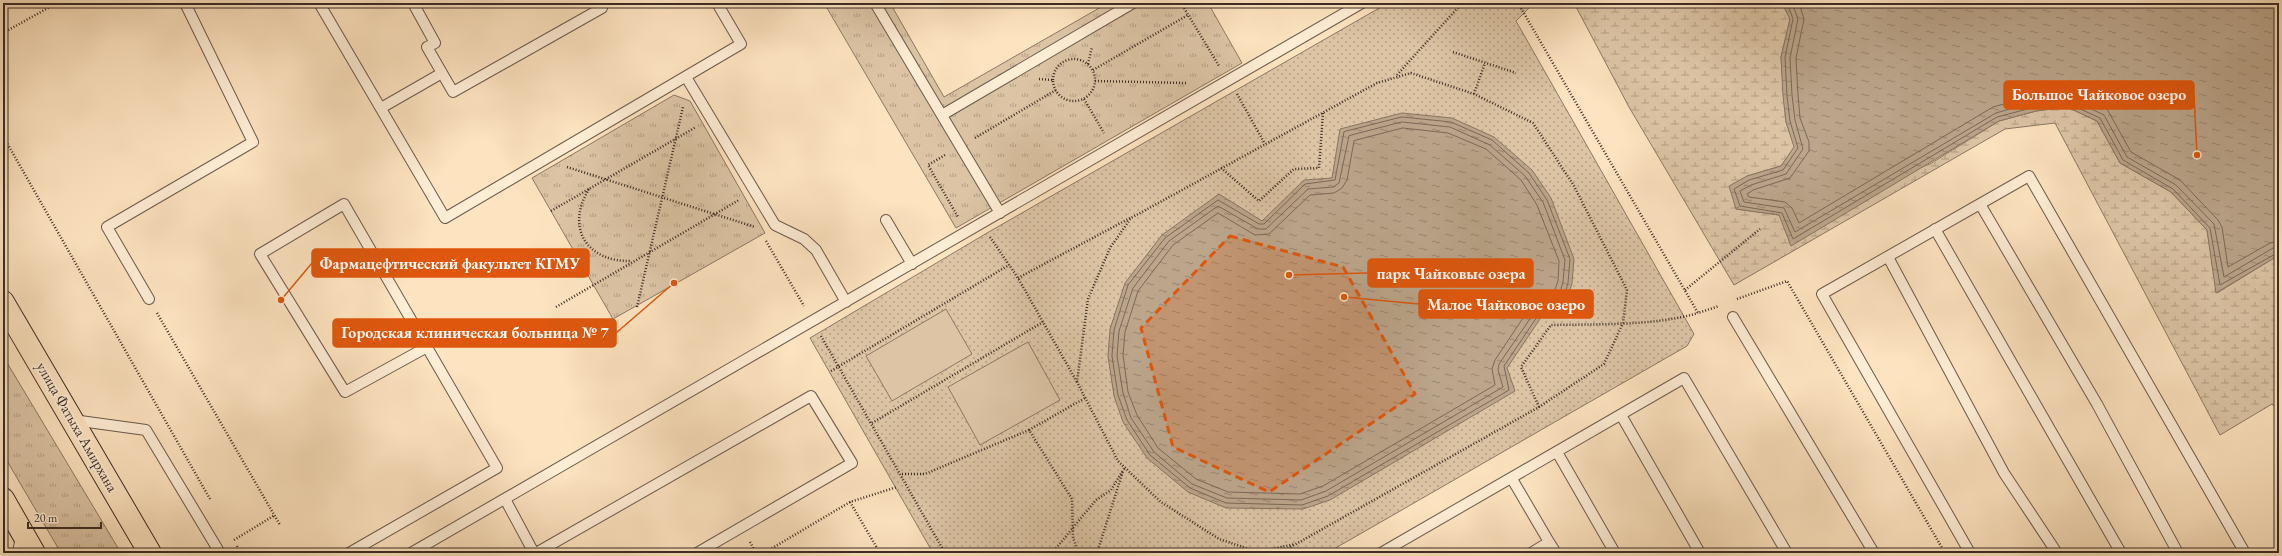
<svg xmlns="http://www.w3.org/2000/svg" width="2282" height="556" viewBox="0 0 2282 556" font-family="'EB Garamond',serif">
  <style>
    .grass { fill: url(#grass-tufts); stroke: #8c7865 }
    .wetland { fill: url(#wetland-marsh); stroke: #8c7865 }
    .park { fill: url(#park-dots); stroke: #8c7865 }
    .garden { fill: #dcc4a5; stroke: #8c7865 }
    .water { fill: url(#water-ripples); stroke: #887562 }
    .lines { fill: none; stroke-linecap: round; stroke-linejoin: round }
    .shore { stroke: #7b6858; stroke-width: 1 }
    .service-casing { stroke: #6c5a4c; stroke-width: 12 }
    .primary-casing { stroke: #3b2c25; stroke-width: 24 }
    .path { stroke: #3b2c25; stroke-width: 2.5; stroke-dasharray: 1 2; stroke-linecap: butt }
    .service { stroke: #feedd5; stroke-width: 10 }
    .primary { stroke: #fde3bf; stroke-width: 22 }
    .marked { fill: #df570d; fill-opacity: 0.2; stroke: #df570d; stroke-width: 3; stroke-dasharray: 8 5; stroke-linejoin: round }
    .labels { text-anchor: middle; stroke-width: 4; stroke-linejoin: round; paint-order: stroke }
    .street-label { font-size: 15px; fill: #3b2c25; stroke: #feedd5 }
    .leader { fill: none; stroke: #df570d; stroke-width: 1.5 }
    .callout-dot { fill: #df570d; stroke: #feedd5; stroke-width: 1.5 }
    .callout { fill: #df570d; stroke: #df570d; stroke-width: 1.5 }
    .callout-label { font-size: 16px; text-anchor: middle; font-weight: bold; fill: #fff }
  </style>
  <defs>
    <pattern id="grass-tufts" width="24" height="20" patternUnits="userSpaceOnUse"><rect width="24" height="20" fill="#dcc4a5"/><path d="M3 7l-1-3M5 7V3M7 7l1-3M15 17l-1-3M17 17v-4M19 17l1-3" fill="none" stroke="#b49f86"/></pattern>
    <pattern id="wetland-marsh" width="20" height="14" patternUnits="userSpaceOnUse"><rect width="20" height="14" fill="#dcc4a5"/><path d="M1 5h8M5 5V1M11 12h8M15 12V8" fill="none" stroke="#b49f86"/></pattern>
    <pattern id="park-dots" width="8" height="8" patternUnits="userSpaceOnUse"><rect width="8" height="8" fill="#dcc4a5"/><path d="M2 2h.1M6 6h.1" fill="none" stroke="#b49f86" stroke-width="1.8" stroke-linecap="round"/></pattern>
    <pattern id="water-ripples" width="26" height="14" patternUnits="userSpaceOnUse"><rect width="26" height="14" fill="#bba58b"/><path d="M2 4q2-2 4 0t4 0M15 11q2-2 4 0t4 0" fill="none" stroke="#998771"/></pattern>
  </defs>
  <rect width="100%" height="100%" fill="#fde3bf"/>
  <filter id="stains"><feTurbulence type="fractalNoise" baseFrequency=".005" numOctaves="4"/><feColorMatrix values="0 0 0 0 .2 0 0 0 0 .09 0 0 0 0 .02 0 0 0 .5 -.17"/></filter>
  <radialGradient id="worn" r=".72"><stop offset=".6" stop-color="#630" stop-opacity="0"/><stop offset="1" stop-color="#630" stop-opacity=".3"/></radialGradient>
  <!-- grass -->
  <path class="grass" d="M824 3H890L944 97 1108 3H1208L1242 63 956 228Z
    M674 95 690 101 765 233 613 319 532 178Z
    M3 356 121 553H61L3 454Z"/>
  <!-- wetland -->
  <path class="wetland" d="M1574 3H1782L1790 19 1781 57 1786 122 1795 147 1781 166 1747 176 1736 209 1779 215 1930 164 1999 121 2036 111 2067 107 2097 121 2120 163 2171 192 2207 230 2217 293 2279 255V412L2272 404 2220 435 2055 123 2005 129 1734 285 1629 107Z"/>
  <!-- park -->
  <path class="park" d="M1388 3H1534L1516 21 1694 334 1687 346 1327 553H933L810 338 987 233Z"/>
  <!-- garden -->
  <path class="garden" d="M946 309 972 354 892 401 866 356Z
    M1028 342 1060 400 980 445 948 387Z"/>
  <!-- water -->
  <path class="water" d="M1782 3H2279V255L2216 293 2207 230 2171 192 2120 163 2097 121 2067 107 2036 111 1999 121 1791 246 1779 215 1736 209 1729 186 1747 176 1781 166 1794 147 1786 122 1783 96 1781 57 1790 19Z
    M1402 113 1452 118 1494 137 1532 170 1551 198 1574 259 1572 283 1564 312 1542 316 1507 368 1515 391 1330 500 1303 509 1226 508 1188 492 1147 458 1123 422 1114 396 1108 356 1110 329 1125 283 1162 235 1219 194 1262 221 1304 180 1332 178 1340 129Z"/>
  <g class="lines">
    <!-- shore -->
    <path class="shore" d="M1787 3 1793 19 1785 57 1787 96 1790 121 1798 148 1783 170 1749 180 1734 189 1740 206 1782 213 1793 239 1997 117 2035 107 2067 103 2100 118 2123 160 2173 189 2210 228 2220 285 2279 252
      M1792 3 1798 19 1790 58 1792 95 1795 120 1803 149 1786 174 1751 185 1740 191 1744 202 1784 208 1795 232 1996 113 2034 102 2068 98 2104 115 2127 157 2176 185 2214 224 2224 277 2273 248 2279 247
      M1799 3 1804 19 1796 58 1798 95 1800 118 1809 142V151L1790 178 1753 190 1747 194 1749 197 1785 202 1792 208 1799 223 1993 107 2033 96 2067 92 2107 109 2131 152 2180 180 2218 220 2222 227 2228 267 2270 243 2279 241
      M1402 117 1451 122 1492 140 1529 173 1547 200 1570 259 1568 283 1561 307 1539 314 1504 366 1509 390 1328 496 1302 505 1226 503 1190 488 1150 455 1127 420 1118 395 1112 356 1114 330 1128 285 1165 238 1218 200 1259 224H1264L1305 184 1335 180 1344 132Z
      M1402 122 1450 127 1490 145 1525 176 1543 202 1565 260 1563 282 1557 303 1536 310 1499 364 1498 370 1503 387 1326 491 1301 500 1227 498 1192 484 1154 452 1131 418 1123 393 1117 356 1119 331 1133 288 1169 241 1218 206 1258 229H1266L1308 189 1333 187 1339 183 1349 136Z
      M1403 128 1448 133 1486 149 1521 180 1537 205 1559 261 1558 281 1552 298 1537 302 1531 306 1495 360 1492 369 1495 385 1323 486 1300 494 1228 492 1196 479 1158 448 1137 415 1128 392 1123 355 1125 332 1138 291 1173 245 1218 213 1255 235 1269 234 1310 195 1334 193 1342 188 1347 180 1354 141Z"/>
    <!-- service casing -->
    <g class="service-casing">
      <path id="service" d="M319 3 445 218 741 44 717 3
        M875 3 1000 213
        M442 73 453 92 602 8 599 3
        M686 77 775 225 804 239 816 250 846 302
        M381 108 442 73 427 47 435 43 413 3
        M942 115 1133 3
        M1980 204 2097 404 2178 553
        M886 220 912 264
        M1935 229 2121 553
        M1888 257 2004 473 2057 553
        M149 299 107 227 253 142 185 3
        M1733 317 1874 553
        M1621 415 1700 553
        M73 420 146 430 220 553
        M1557 452 1615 553
        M1512 479 1549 542
        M505 499 534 553
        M18 553 21 536
        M349 553 497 468 344 204 260 254 345 392 427 347
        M411 553 1362 3
        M536 553 811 396 852 463 697 553
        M1381 553 1684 378 1787 553
        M1531 553 1549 542 1556 553
        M1970 553 1822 294 2029 176 2245 553"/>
    </g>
    <!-- primary casing -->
    <g class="primary-casing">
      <path id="primary" d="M3 302 150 553
        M3 499 34 553"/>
    </g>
    <!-- path -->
    <path class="path" d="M1181 3 1219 66
      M1518 3 1698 313 1719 306
      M3 33 57 3
      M1453 52 1516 73
      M1053 80a21 21 0 1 1 42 0a21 21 0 1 1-42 0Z
      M1088 64 1092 47
      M1093 70 1188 15
      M1397 75 1462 3
      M1039 79 1053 80
      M1095 81 1187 83
      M1237 94 1265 144
      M1474 94 1485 63
      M1084 99 1104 133
      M3 136 210 499
      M975 138 1056 90
      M945 155 928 165 958 217
      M567 167 755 227
      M1221 168 1259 201 1294 169 1319 168 1323 113
      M589 189C565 228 587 262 631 261
      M551 211 696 127
      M990 237 1018 278 1077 382
      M766 241 804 306
      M1018 278 1130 218
      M1685 290 1760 229
      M1737 299 1787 281 1945 553
      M556 307 739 200
      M637 307 683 107
      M157 313 280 525
      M821 336 945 553
      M831 371 1009 265
      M1539 407 1521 367 1551 325C1596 324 1655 326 1698 313
      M872 423 1043 322
      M1029 430 1085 398
      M902 474H925L1029 430 1072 499 1073 538 1079 553
      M850 502 880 553
      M234 540 275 515
      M750 542 756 553
      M237 546 241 553
      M764 553 850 502 897 487
      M1052 553 1096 500 1111 490 1125 467
      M1097 553 1123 471
      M1280 553 1539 407 1604 364 1623 323 1627 290 1574 186 1533 123 1474 94 1411 73 1377 83 1131 218 1110 248 1088 299 1077 382 1118 461 1161 502 1219 539 1258 552 1295 544"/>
    <!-- service -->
    <use href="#service" class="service"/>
    <!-- primary -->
    <use href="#primary" class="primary"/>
  </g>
  <!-- marked area -->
  <path class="marked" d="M1230 236 1343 267 1415 394 1269 492 1173 447 1141 328Z"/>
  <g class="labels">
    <!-- street labels -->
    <g class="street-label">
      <text transform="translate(77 427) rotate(60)" y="5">улица Фатыха Амирхана</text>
    </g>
  </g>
  <!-- callouts -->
  <path class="leader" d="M2197 155L2194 95M281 300L312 263M1289 275L1368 273M1344 297L1419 304M674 283L616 333"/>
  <g class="callout-dot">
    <circle cx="2197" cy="155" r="4"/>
    <circle cx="281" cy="300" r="4"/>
    <circle cx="1289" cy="275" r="4"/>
    <circle cx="1344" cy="297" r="4"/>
    <circle cx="674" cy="283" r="4"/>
  </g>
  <g class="callout">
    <rect x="2004" y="81" width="190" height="28" rx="4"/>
    <rect x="312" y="249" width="277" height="28" rx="4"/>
    <rect x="1368" y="259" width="165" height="28" rx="4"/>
    <rect x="1419" y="290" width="174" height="28" rx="4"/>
    <rect x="333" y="319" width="283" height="28" rx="4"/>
  </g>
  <g class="callout-label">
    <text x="2099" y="100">Большое Чайковое озеро</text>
    <text x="450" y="269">Фармацефтический факультет КГМУ</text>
    <text x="1451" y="279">парк Чайковые озера</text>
    <text x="1506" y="310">Малое Чайковое озеро</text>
    <text x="475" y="338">Городская клиническая больница № 7</text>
  </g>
  <!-- margin -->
  <rect width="2282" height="556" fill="none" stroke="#fde3bf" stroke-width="16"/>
  <rect x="4" y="4" width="2274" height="548" fill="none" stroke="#3b2c25" stroke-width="2"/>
  <rect x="8" y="8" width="2266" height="540" fill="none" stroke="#3b2c25"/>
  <!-- scale -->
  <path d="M28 522v6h73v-6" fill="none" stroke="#3b2c25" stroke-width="2"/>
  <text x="34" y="522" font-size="12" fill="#3b2c25" stroke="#feedd5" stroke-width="3" paint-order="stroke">20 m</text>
  <rect width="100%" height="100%" filter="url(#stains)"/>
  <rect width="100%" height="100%" fill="url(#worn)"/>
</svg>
